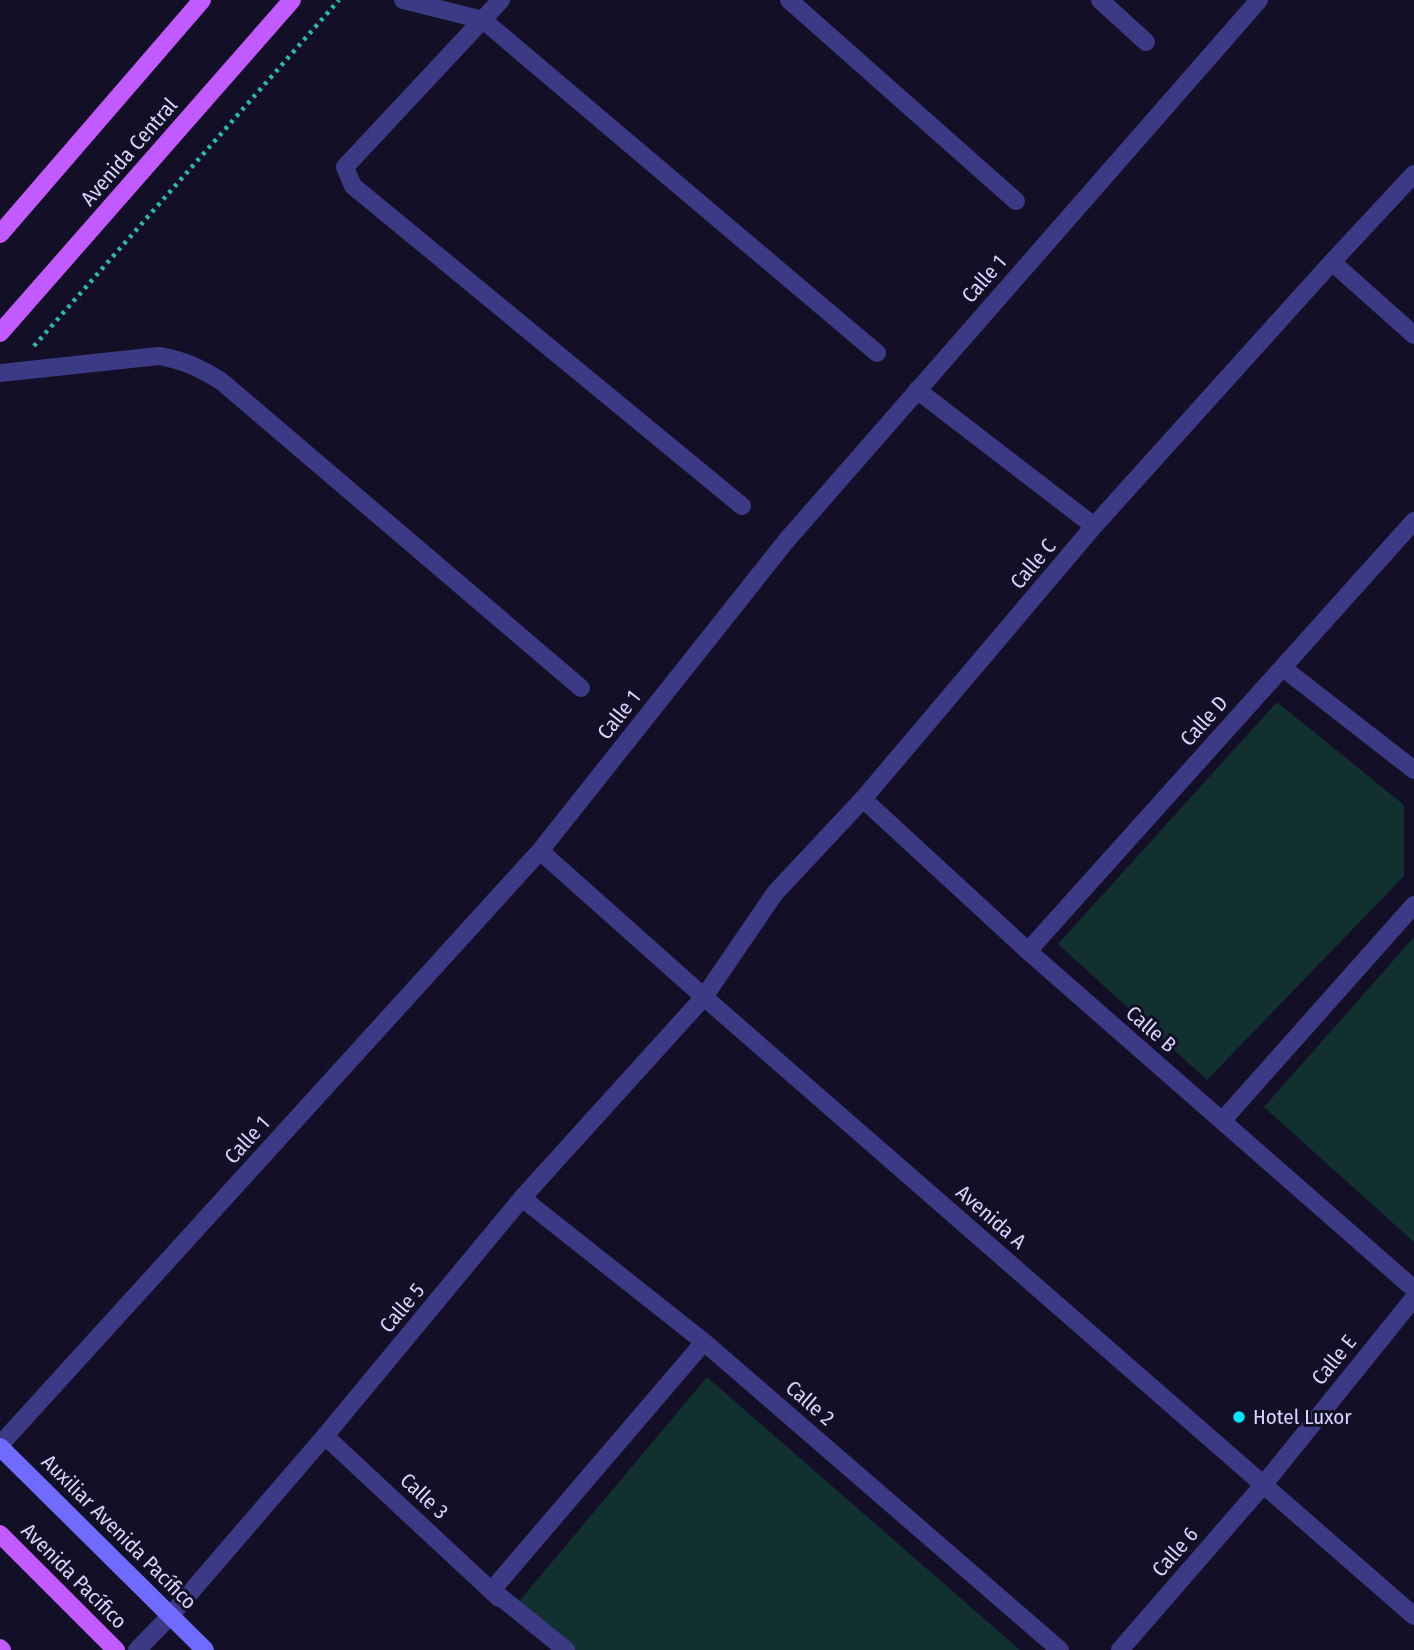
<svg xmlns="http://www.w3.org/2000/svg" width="1414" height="1650" viewBox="0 0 1414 1650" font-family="'Fira Sans Condensed',sans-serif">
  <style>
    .green { fill: #12302f }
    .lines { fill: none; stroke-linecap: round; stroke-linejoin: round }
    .path { stroke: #2fb8b0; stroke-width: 4.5; stroke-dasharray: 3.5 5; stroke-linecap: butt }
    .street { stroke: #3d3a85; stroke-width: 18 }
    .secondary { stroke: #6f6bff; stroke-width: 18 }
    .primary { stroke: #c25bff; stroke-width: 18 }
    .poi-dot { fill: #00e5ff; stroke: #130f26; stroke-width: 2.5 }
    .labels { text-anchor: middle; stroke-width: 6; stroke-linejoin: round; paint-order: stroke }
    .street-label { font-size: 21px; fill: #d9d4ff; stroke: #130f26 }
    .poi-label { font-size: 21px; fill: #d9d4ff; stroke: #130f26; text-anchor: start }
  </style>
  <rect width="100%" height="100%" fill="#130f26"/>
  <!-- green -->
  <path class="green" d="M1277 702 1404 805V876L1207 1080 1058 944Z
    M1414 937V1242L1264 1107Z
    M707 1377 1020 1650H559L516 1605Z"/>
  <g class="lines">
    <!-- path -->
    <path class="path" d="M34 346 339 0"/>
    <!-- street -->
    <path class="street" d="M403 0 483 20 877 353
      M501 0 345 167 353 186 742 506
      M789 0 1016 201
      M1100 0 1146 42
      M1332 262 1414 335
      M0 373 159 356C183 360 200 368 221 381L581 688
      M917 390 1094 526
      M1283 668 1414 770
      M863 799 1028 951 1414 1289
      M540 851 704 997 1414 1616
      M1028 951 1414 521
      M1222 1121 1414 905
      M522 1198 704 1342 1060 1650
      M325 1436 499 1598
      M0 1445 540 851 786 541 1259 0
      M137 1650 171 1615 325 1436 522 1198 704 997 775 893 863 799 1094 526 1332 262 1414 174
      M566 1650 492 1590 704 1342
      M1120 1650 1264 1484 1414 1298"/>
    <!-- secondary -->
    <path class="secondary" d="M0 1447 205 1650"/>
    <!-- primary -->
    <path class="primary" d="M0 234 202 0
      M0 333 292 0
      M0 1534 116 1650
      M0 1648 2 1650"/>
  </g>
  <!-- markers -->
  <circle class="poi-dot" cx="1239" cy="1417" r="7"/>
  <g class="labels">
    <!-- street labels -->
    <g class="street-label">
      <text transform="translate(129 152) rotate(-49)" y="7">Avenida Central</text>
      <text transform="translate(984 279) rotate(-49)" y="7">Calle 1</text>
      <text transform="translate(1033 564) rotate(-50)" y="7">Calle C</text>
      <text transform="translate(619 715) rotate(-52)" y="7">Calle 1</text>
      <text transform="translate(1204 721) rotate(-48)" y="7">Calle D</text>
      <text transform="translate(1151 1029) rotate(41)" y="7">Calle B</text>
      <text transform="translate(247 1140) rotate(-48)" y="7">Calle 1</text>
      <text transform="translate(991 1217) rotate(41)" y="7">Avenida A</text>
      <text transform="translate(402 1308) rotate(-50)" y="7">Calle 5</text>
      <text transform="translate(1334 1360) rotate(-51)" y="7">Calle E</text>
      <text transform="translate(810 1403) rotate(41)" y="7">Calle 2</text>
      <text transform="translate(424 1496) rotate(43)" y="7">Calle 3</text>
      <text transform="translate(119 1532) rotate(45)" y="7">Auxiliar Avenida Pacífico</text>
      <text transform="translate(1175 1552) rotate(-49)" y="7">Calle 6</text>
      <text transform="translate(74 1576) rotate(45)" y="7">Avenida Pacífico</text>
    </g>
    <!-- poi labels -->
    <g class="poi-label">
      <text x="1253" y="1424">Hotel Luxor</text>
    </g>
  </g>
</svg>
